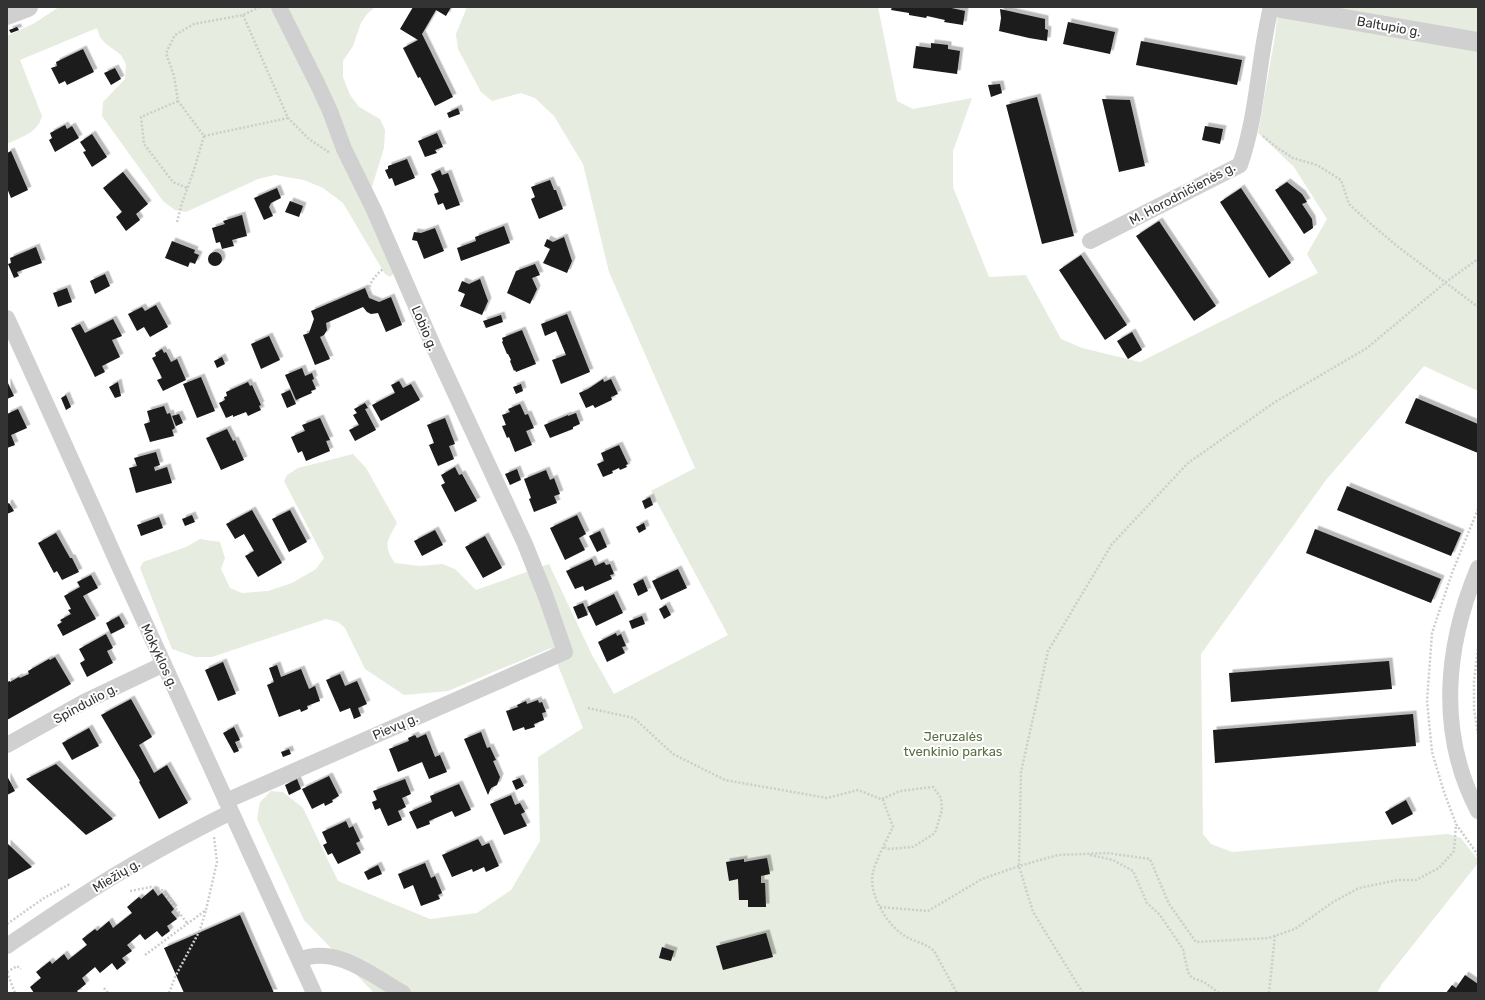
<svg xmlns="http://www.w3.org/2000/svg" width="1485" height="1000" viewBox="0 0 1485 1000" font-family="Rubik,sans-serif">
  <style>
    .green { fill: #e6ecdf }
    .building { fill: #1a1a1a; filter: url(#shadow) }
    .lines { fill: none; stroke-linecap: round; stroke-linejoin: round }
    .path { stroke: #cdcdcd; stroke-width: 2.5; stroke-dasharray: 2 2; stroke-linecap: butt }
    .minor { stroke: #d0d0d0; stroke-width: 16 }
    .tertiary { stroke: #d0d0d0; stroke-width: 20 }
    .labels { text-anchor: middle; stroke-width: 4; stroke-linejoin: round; paint-order: stroke }
    .street-label { font-size: 13px; fill: #333; stroke: #fff }
    .park-label { font-size: 13px; fill: #56703f; stroke: #fff }
  </style>
  <defs>
    <filter id="shadow"><feDropShadow dx="3.5" dy="-3.5" stdDeviation="0" flood-color="#0004"/></filter>
  </defs>
  <rect width="100%" height="100%" fill="#fff"/>
  <!-- green -->
  <path class="green" d="M59 7H375L367 14 361 23 353 46 343 61V77L350 95 359 107 380 119 385 130 384 148 371 190 395 272 390 277 385 274 343 203 323 188 304 180 275 175 258 179 186 212 175 210 163 201 102 116 103 102 125 79 126 64 121 55 105 43 100 37 97 28 20 60 42 116C38 133 21 137 7 144V36L33 24Z
    M467 7H878L897 101 913 109 972 98 953 151V187L989 277 1026 275 1061 339 1082 348 1140 362 1318 273 1307 254 1327 219 1294 167 1258 133 1275 36 1277 19 1281 16 1478 48V391L1424 366 1326 480 1201 654 1203 834 1211 844 1232 852 1448 834 1461 838 1478 860V863L1382 984 1377 993H374L304 920 257 819 260 802 271 791 283 792 303 808 338 881 430 919 477 913 511 890 540 841 538 757 583 728 551 648 448 691 404 695 365 669 345 628 338 622 326 619 212 657H195L172 649 140 568 143 562 186 547 200 539 220 542 225 558 221 569 230 588 242 593 268 591 292 583 316 569 324 558 284 481 287 475 298 468 353 454 366 468 397 523C388 540 382 545 395 563L420 566 442 564 455 569 476 590 549 564 592 655 614 694 728 635 651 491 695 468 609 272 583 164 554 116 535 98 521 93 492 101 481 92 458 49 456 34Z
    M1327 7H1478V33Z"/>
  <!-- building -->
  <path class="building" d="M413 7H451L446 16 436 10 422 34 453 97 435 106 420 77 418 78 403 48 418 40 400 29Z
    M892 7H947L965 11 963 25 944 22 945 20 927 16 926 18 909 15V13L891 10Z
    M1000 9 1045 19V29L1048 30 1047 41 1029 38 999 31 1001 18Z
    M1068 22 1115 32 1110 54 1063 44Z
    M17 27 19 30 11 33 9 30Z
    M1141 41 1242 60 1237 85 1136 65Z
    M931 43 948 45V49L960 51 957 74 913 68 916 46 931 48Z
    M83 49 94 72 67 85 65 81 59 84 51 68 57 66 56 62Z
    M115 68 121 79 111 85 104 73Z
    M1000 84 1002 93 991 97 988 85Z
    M1037 97 1074 236 1042 244 1006 105Z
    M1102 99 1130 100 1145 166 1119 172Z
    M458 108 460 114 449 118 447 113Z
    M65 125 67 129 72 126 79 138 55 152 49 140 52 138 50 133Z
    M1205 126 1223 129 1220 144 1202 140Z
    M437 133 443 147 435 150 437 153 425 157 418 141Z
    M92 134 107 157 92 167 83 152 86 151 80 142Z
    M11 151 28 190 11 198 7 188V153Z
    M407 159 415 178 395 186 392 178 389 179 385 170 388 169V166Z
    M440 170 442 175 448 173 460 205 446 210 443 203 438 205 434 194 439 192 431 174Z
    M123 172 148 204 136 214 140 220 126 231 116 217 122 212 103 188Z
    M550 180 554 190H556L563 209 539 219 531 199 535 197 531 187Z
    M1287 182 1302 194 1307 202 1302 204 1312 219 1313 228 1304 234 1275 190Z
    M277 188 281 198 271 203 269 207 273 216 264 220 254 198Z
    M1241 188 1291 263 1269 278 1220 202Z
    M290 201 303 206 299 217 285 212Z
    M242 215 247 236 232 240 234 246 222 249 220 242 216 243 212 228 225 224 223 221Z
    M1159 221 1216 306 1194 321 1136 236Z
    M504 226 510 243 461 261 457 248 476 241 475 237Z
    M435 228 444 251 424 259 417 241 412 240 414 232 421 233Z
    M564 237 572 261 567 273 543 263 550 249 544 246 547 239 553 242Z
    M172 241 195 250 194 253 199 255 195 264 190 262 188 267 165 258Z
    M36 247 42 263 17 272 19 276 14 278 8 264 11 263 10 258Z
    M208 259a7 7 0 1 1 14 0a7 7 0 1 1-14 0Z
    M1081 255 1127 325 1105 340 1059 270Z
    M535 264 540 275 532 278 537 289 530 304 507 293 516 271Z
    M105 274 110 286 95 294 90 281Z
    M480 279 488 301 482 315 460 306 465 294 458 291 462 281 469 284Z
    M67 288 72 302 58 307 53 293Z
    M365 288 369 298 379 302 391 297 402 325 386 332 378 313 371 314 367 312 363 307 326 323 327 330 324 335 320 337 330 359 315 365 303 335 309 333 314 319 311 311Z
    M156 305 168 327 150 337 144 327 137 331 128 314 142 307 145 311Z
    M567 314 590 372 561 384 552 360 566 355 556 331 545 336 541 324Z
    M501 315 503 322 486 328 483 321Z
    M113 319 122 336 112 340 120 357 102 366 105 372 95 377 71 328 80 324 85 333Z
    M522 330 536 364 516 372 515 370 514 371 510 361 511 360 508 354H507L502 342 503 341 502 338Z
    M1132 332 1142 350 1128 359 1117 341Z
    M269 336 280 360 261 369 251 344Z
    M162 349 164 353 166 352 171 362 177 359 186 380 163 391 157 380 162 378 152 358 156 356 155 353Z
    M222 357 225 364 217 368 214 361Z
    M302 368 305 376 312 373 314 379 312 380 316 389 311 391 312 393 296 400 285 375Z
    M201 377 215 411 197 418 183 384Z
    M603 379 604 382 611 379 618 394 611 397 612 400 595 408 593 405 586 408 579 393 588 389Z
    M7 381 14 396 7 399Z
    M399 381 403 388 411 384 420 400 381 421 372 405 395 393 391 385Z
    M118 382 121 396 115 398 109 387Z
    M248 382 250 386 252 385 261 405 259 406 261 410 248 416 246 412 233 417V415L226 418 219 403 225 400 224 397 227 396 226 392Z
    M521 384 523 391 516 394 513 387Z
    M290 390 296 404 287 408 281 394Z
    M66 395 71 407 66 410 61 398Z
    M1416 398 1478 424V453L1405 423Z
    M365 403 368 408 365 409 376 430 355 441 349 430 359 425 353 415 357 413 354 409Z
    M520 404 525 415 528 414 534 428 526 431 532 445 515 452 509 437 507 438 502 426 506 425 502 415 510 412 508 409Z
    M164 406 167 414 170 413 175 428 172 430 174 436 150 442 144 424 150 422 147 411Z
    M18 409 27 428 11 435 15 445 7 448V414Z
    M576 413 580 424 573 427V429L550 438 544 425 568 415V416Z
    M179 414 183 423 176 426 172 416Z
    M320 418 330 440 326 441 330 451 306 461 302 451 298 453 291 437 305 431 302 425Z
    M445 418 455 444 449 446 454 459 438 466 429 445 434 443 427 425Z
    M227 429 233 441 235 440 244 460 221 470 206 438Z
    M619 445 628 464 626 465 627 467 620 470 619 468 612 471 613 473 603 477 597 464 604 461 601 453Z
    M156 452 160 465 154 467 155 471 167 467 172 483 136 493 129 468 137 466 134 458Z
    M455 467 459 475 462 474 477 501 455 512 441 485 445 483 441 475Z
    M517 469 521 480 510 485 505 474Z
    M546 470 550 480 554 478 560 494 554 496 557 503 534 512 529 499 531 498 524 479Z
    M1347 486 1461 533 1451 556 1337 510Z
    M650 497 653 505 645 509 642 501Z
    M9 503 14 511 7 514V504Z
    M252 510 282 563 258 577 245 556 254 551 244 534 235 539 226 524Z
    M290 510 307 542 289 552 272 519Z
    M192 515 195 522 185 526 182 519Z
    M577 515 586 534 579 538 585 550 565 560 550 528Z
    M159 517 163 528 141 536 137 525Z
    M644 523 646 529 639 533 636 527Z
    M1315 529 1441 579 1431 603 1306 553Z
    M435 530 443 545 422 556 414 541Z
    M600 531 607 547 597 552 589 536Z
    M56 533 70 558H72L79 572 62 580 57 571 54 573 38 543Z
    M485 536 502 568 483 578 465 547Z
    M592 559 595 566 604 562 606 565 610 564 614 574 610 575 612 579 585 591 583 586 575 589 566 571Z
    M678 569 687 588 661 600 652 581Z
    M91 575 98 588 83 596 96 619 63 636 57 625 62 622 60 620 71 614 68 610 71 609 64 596 80 587 77 582Z
    M643 579 648 591 638 596 633 584Z
    M614 594 623 613 596 626 587 607Z
    M583 603 588 615 578 619 573 607Z
    M666 605 671 615 664 619 659 609Z
    M119 616 125 627 111 634 106 623Z
    M642 616 645 624 632 629 629 621Z
    M616 633 617 636 621 634 626 646 622 647 625 653 607 662 598 642Z
    M106 634 113 648 107 651 113 663 87 677 80 663 85 660 79 649Z
    M55 657 71 684 7 720V682L10 681V682L19 677 20 678 29 674 28 671 49 659 50 660Z
    M1389 661 1392 689 1231 702 1229 673Z
    M223 662 236 694 218 701 205 670Z
    M277 665 281 677 301 669 309 689 315 686 320 701 307 706 308 709 301 712 300 709 279 717 267 685 274 682 269 668Z
    M340 674 345 686 357 681 367 704 358 708 361 716 354 719 350 708 340 712 326 680Z
    M131 699 152 737 139 745 154 773 167 765 188 803 159 819 139 782 140 781 101 715Z
    M538 700 539 703 542 702 546 712 542 713 544 720 534 724 535 727 525 730 524 727 513 731 506 711 518 707 517 705 526 701 527 704Z
    M1413 714 1416 746 1215 763 1213 730Z
    M234 727 240 740 235 742 239 751 234 753 223 733Z
    M89 728 99 746 72 760 62 743Z
    M481 732 487 748 490 747 496 760 493 761 500 777 497 785 491 788 488 795 464 739Z
    M426 734 435 757 440 755 447 772 429 779 422 762 398 772 389 749 409 741 408 738 415 735 417 738Z
    M289 749 291 754 283 757 281 752Z
    M56 764 90 797 113 819 86 835 26 779Z
    M7 776 15 791 7 795Z
    M329 776 339 796 332 800 333 802 325 806 324 803 312 809 302 789Z
    M520 778 524 786 516 790 512 781Z
    M297 779 301 789 289 795 285 785Z
    M405 779 411 794 402 798 406 807 398 811 402 820 388 826 380 808 375 810 372 802 377 800 373 791Z
    M459 784 471 810 455 817 452 811 429 821 430 824 417 829 409 812 432 802 430 796Z
    M511 795 515 805 520 803 525 812 521 814 527 826 504 835 490 804Z
    M1406 800 1413 814 1392 825 1385 812Z
    M346 821 349 828 353 826 360 841 356 843 361 853 338 864 332 853 328 855 323 845 327 843 322 832Z
    M478 839 482 846 489 843 499 866 486 872 484 867 473 872 472 869 452 877 442 855Z
    M7 843 32 867 7 880Z
    M767 858 770 874 761 876V883H765L766 907H748V900H739L738 879 729 881 726 862 744 859V862Z
    M425 863 431 878 435 876 442 893 438 895 440 899 421 906 413 885 404 889 398 874Z
    M378 865 382 874 368 880 364 872Z
    M153 889 158 896 162 893 174 909 171 912 177 919 167 926 170 931 162 937 157 931 145 940 140 934 127 945 132 951 122 958 126 963 117 970 112 963 100 973 95 967 82 978 86 984 77 991 79 993H34L30 987 41 978 36 972 50 961 52 964 64 954 68 960 87 945 82 939 95 929 97 931 109 921 113 928 132 913 127 907 139 897 141 899Z
    M240 915 274 993H184L164 948Z
    M766 933 773 957 723 970 716 946Z
    M662 947 674 951 671 961 659 958Z
    M1465 975 1478 984V993H1446L1452 985 1456 988Z"/>
  <g class="lines">
    <!-- path -->
    <path class="path" d="M243 15 288 118 309 139 330 153
      M178 101 141 117 144 144 173 182 187 188
      M204 136 288 118
      M1263 136 1275 146 1293 158 1317 165 1341 180 1349 204 1364 218 1397 246 1478 307
      M177 222 182 203 193 173 204 136 178 101 174 76 166 53 175 35 194 24 243 15 260 7
      M369 291C370 281 376 275 384 268
      M1478 509 1452 573 1432 633 1427 701 1432 752 1444 792 1456 824 1478 855
      M1478 649 1474 681V709L1478 734
      M588 708 634 718 673 754 725 780 827 798 858 790 883 800 893 827C887 839 876 860 873 872 868 893 886 923 902 934 912 942 925 942 934 951L957 993
      M882 799 900 791 933 787 941 798 942 810 935 833 913 847 888 849 884 847
      M1090 855 1113 860 1133 871 1147 903 1160 915 1183 949 1188 972 1192 978 1204 982 1219 993
      M130 891 151 887 161 889 187 923
      M880 907 928 911 982 879 1019 866 1058 855 1107 853 1150 859 1169 904 1196 942 1269 938 1295 929 1333 902 1359 888 1398 880H1416L1439 868 1454 851 1456 824
      M7 924 44 898 70 884
      M145 955 206 910 217 862 214 837
      M7 972 15 993
      M7 972 17 966 21 969
      M104 988 108 993
      M169 993 175 977 200 930 206 910
      M1083 993 1033 912 1019 866 1021 772 1048 651 1112 544 1188 463 1275 402 1367 348 1446 282 1478 259
      M1269 993 1275 935"/>
    <!-- minor -->
    <path class="minor" d="M1090 241 1240 165C1258 114 1258 59 1271 7
      M7 318C45 400 82 483 119 566 183 709 249 851 314 993
      M1478 568C1445 647 1437 733 1478 811
      M7 745 84 702 164 664
      M226 801 565 652 546 597 525 544 435 350 374 210 344 149 330 111 317 83 279 7
      M7 946C44 921 80 896 119 873 155 851 193 831 231 812
      M299 960C335 944 373 976 403 993"/>
    <!-- tertiary -->
    <path class="tertiary" d="M1275 7 1478 42
      M7 15 28 7"/>
  </g>
  <g class="labels">
    <!-- street labels -->
    <g class="street-label">
      <text transform="translate(1389 26) rotate(10)" y="5">Baltupio g.</text>
      <text transform="translate(1182 193) rotate(-28)" y="5">M. Horodničienės g.</text>
      <text transform="translate(425 328) rotate(67)" y="5">Lobio g.</text>
      <text transform="translate(160 656) rotate(65)" y="5">Mokyklos g.</text>
      <text transform="translate(85 703) rotate(-28)" y="5">Spindulio g.</text>
      <text transform="translate(395 726) rotate(-23)" y="5">Pievų g.</text>
      <text transform="translate(116 875) rotate(-31)" y="5">Miežių g.</text>
    </g>
    <!-- park labels -->
    <g class="park-label">
      <text x="953" y="741">Jeruzalės<tspan x="953" dy="15">tvenkinio parkas</tspan></text>
    </g>
  </g>
  <!-- border -->
  <rect width="1485" height="1000" fill="none" stroke="#333333" stroke-width="16"/>
</svg>
